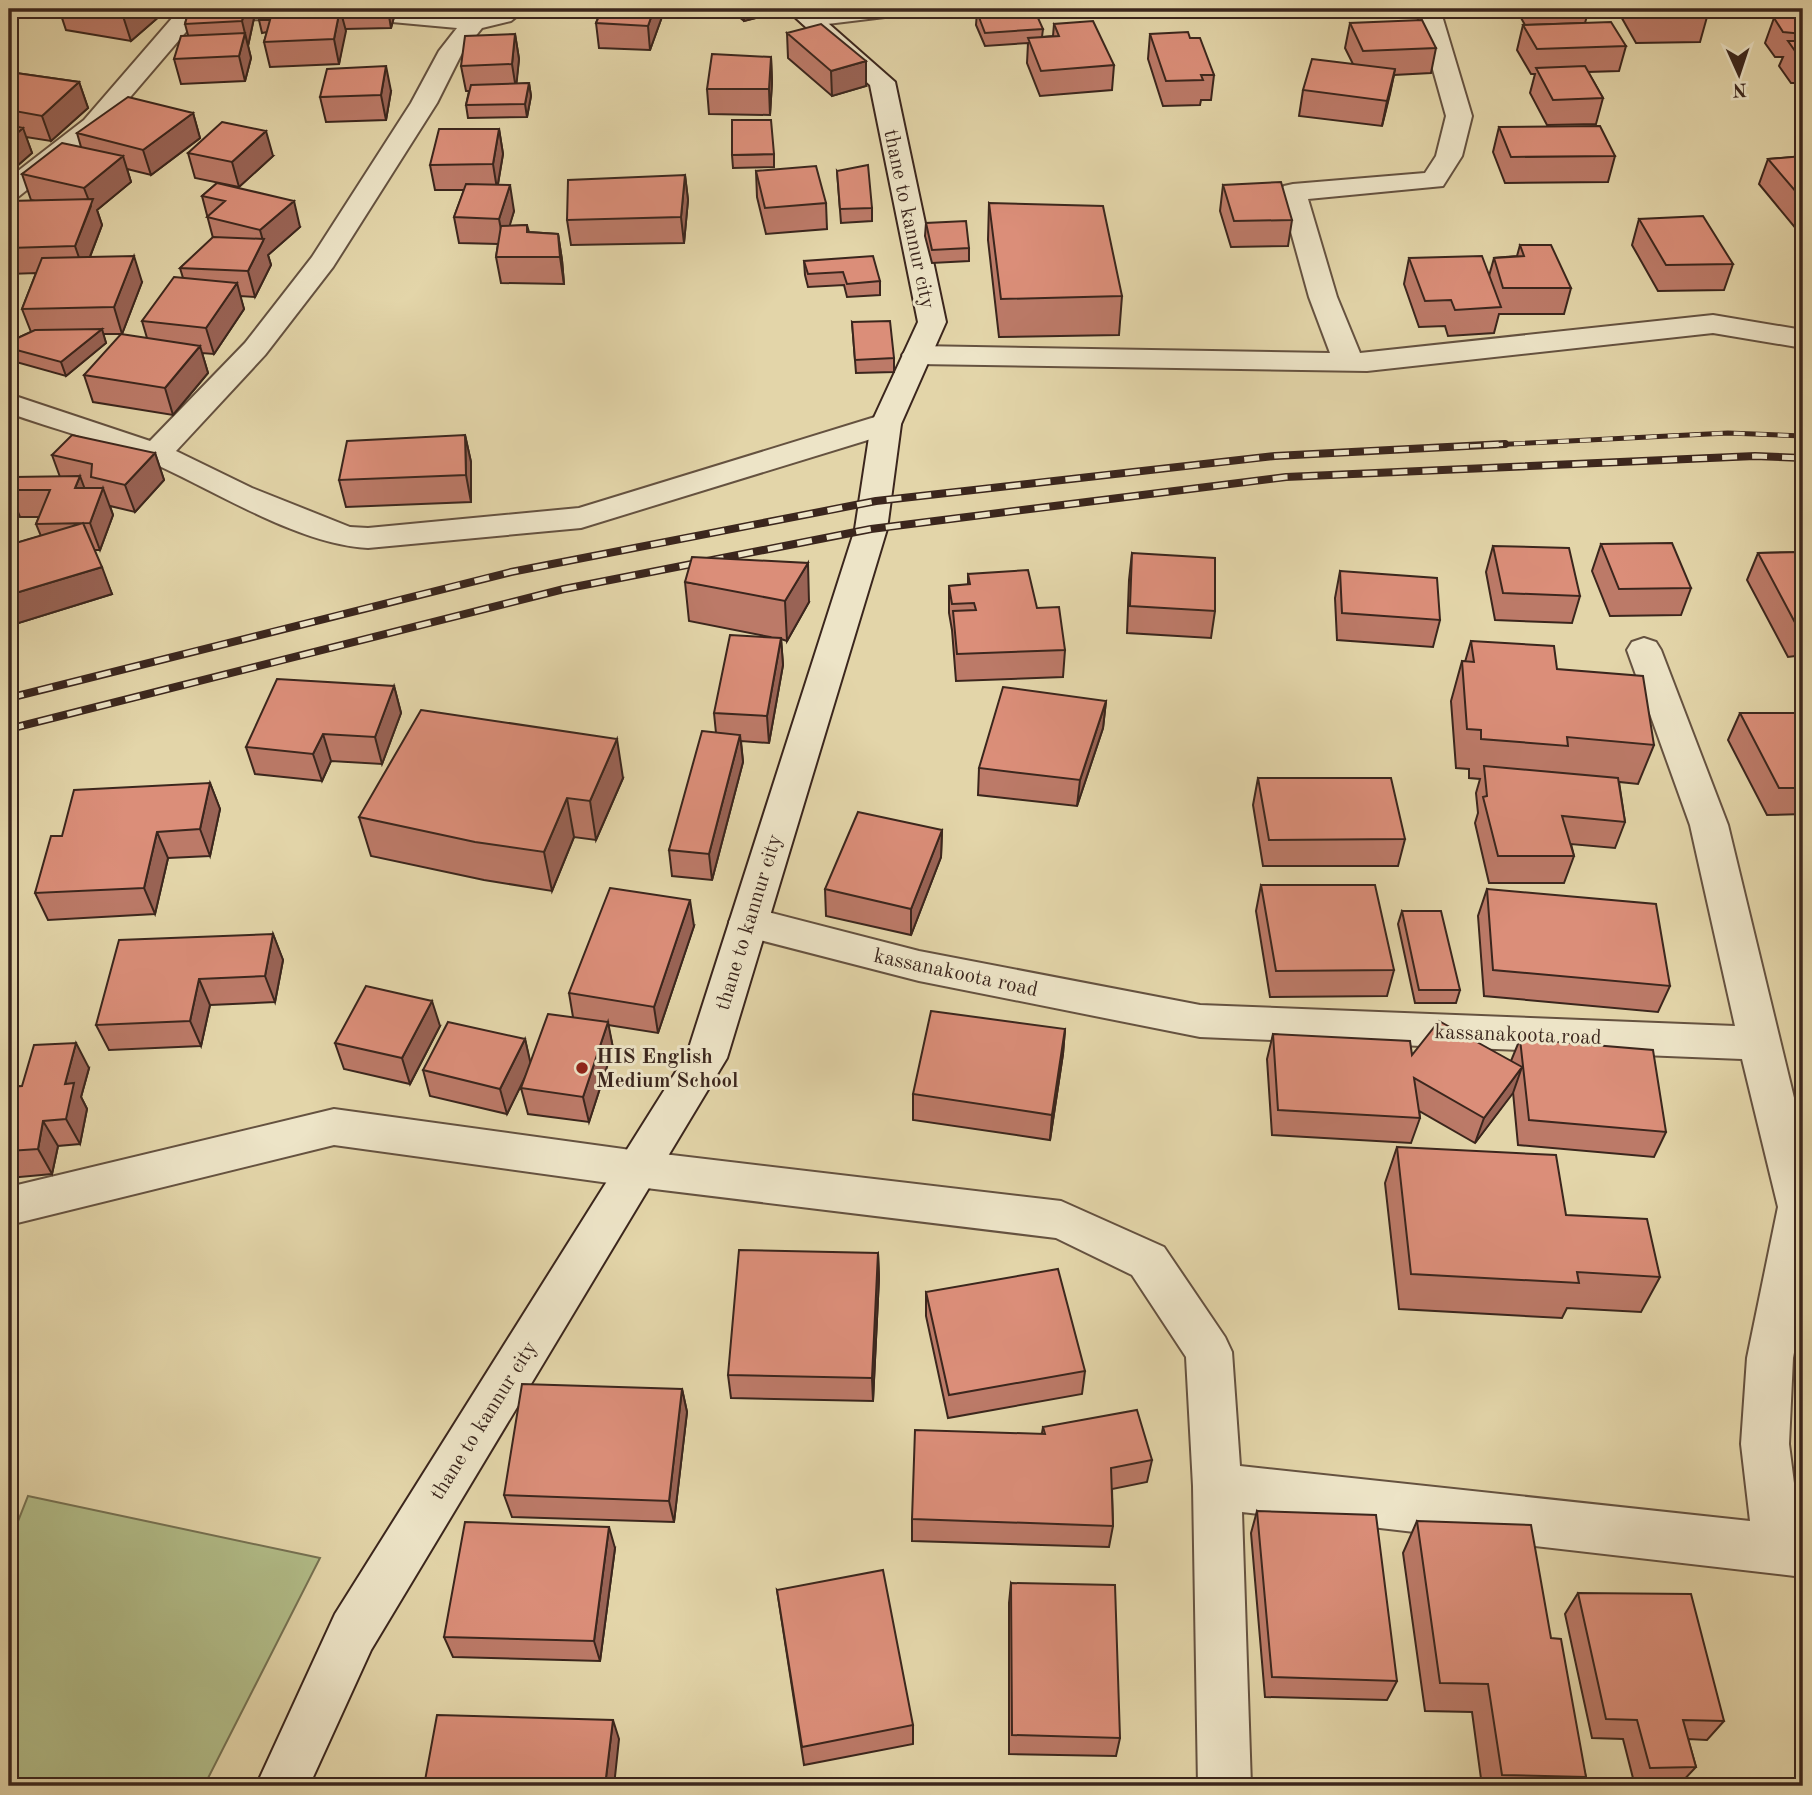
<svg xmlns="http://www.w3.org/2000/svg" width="1812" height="1795" viewBox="0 0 1812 1795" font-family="'Old Standard TT',serif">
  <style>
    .green { fill: #b2bd89; stroke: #767253; stroke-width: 2 }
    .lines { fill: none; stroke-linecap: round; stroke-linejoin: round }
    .street-casing { stroke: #655240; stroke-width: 4 }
    .secondary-casing { stroke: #3b261d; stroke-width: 4 }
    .street { fill: #ede4c7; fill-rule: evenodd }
    .secondary { fill: #ede4c7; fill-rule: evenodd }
    .rail-far1-casing { stroke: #3b261d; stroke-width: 5 }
    .rail-casing { stroke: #3b261d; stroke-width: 8 }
    .rail-far1 { stroke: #ede4c7; stroke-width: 3.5; stroke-dasharray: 11; stroke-linecap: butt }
    .rail { stroke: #ede4c7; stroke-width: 5; stroke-dasharray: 15; stroke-linecap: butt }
    .wall { fill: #bc7a68; stroke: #3b261d; stroke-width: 2 }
    .shaded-wall { fill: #996355; stroke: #3b261d; stroke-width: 2 }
    .building { fill: #db8e79; stroke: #3b261d; stroke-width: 2 }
    .poi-dot { fill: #8f2418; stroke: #ede4c7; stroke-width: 2.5 }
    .labels { text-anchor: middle; stroke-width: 6; stroke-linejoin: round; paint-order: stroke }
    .street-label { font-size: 21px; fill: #3b261d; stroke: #ede4c7 }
    .poi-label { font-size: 21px; font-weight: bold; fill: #3b261d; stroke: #ede4c7; text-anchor: start }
  </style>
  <rect width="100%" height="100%" fill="#e3d5a9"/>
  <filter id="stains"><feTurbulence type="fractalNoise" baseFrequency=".00286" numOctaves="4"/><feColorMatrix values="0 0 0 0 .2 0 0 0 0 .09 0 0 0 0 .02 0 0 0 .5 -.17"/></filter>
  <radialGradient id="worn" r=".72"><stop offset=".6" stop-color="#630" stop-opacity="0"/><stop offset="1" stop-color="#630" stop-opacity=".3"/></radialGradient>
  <!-- green -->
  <path class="green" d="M28 1496 320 1558 204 1786H9V1544Z"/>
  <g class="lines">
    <!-- street casing -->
    <g class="street-casing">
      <path id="street" d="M180 9H404L474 15 498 9H526L511 21 482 28 462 53 437 103 333 267 265 355 176 451 252 488 350 527 368 528 579 508 875 417 886 415 897 417 901 424 897 431 581 528 368 548C298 545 211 488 146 460 102 441 54 429 9 413V394L150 441 245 343 312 257 411 103 439 51 457 28 370 20 197 19 102 130 18 197 9 199V178L84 120Z
        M836 9H905L901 14 893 16 811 26 803 24 799 19 803 14Z
        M1416 9H1440L1472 116 1462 156 1443 186 1308 199 1337 297 1360 353 1713 315 1803 330V348L1713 333 1367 371 917 364 907 361 902 355 907 349 917 346 1330 353 1309 297 1280 192 1284 186 1293 184 1425 173 1436 156 1446 116Z
        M1644 638 1656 642 1661 650 1728 825 1803 1135V1304L1793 1358 1789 1444 1800 1530 1803 1531V1577L1242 1512 1251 1786H1198L1193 1486 1186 1357 1132 1275 1056 1238 638 1187 334 1145 9 1225V1187L334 1109 638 1151 1061 1201 1164 1247 1225 1337 1232 1352 1240 1466 1750 1521 1741 1444 1747 1358 1778 1207 1742 1059 1200 1037 919 981 748 937 734 932 729 922 734 912 748 907 919 951 1200 1005 1735 1026 1690 825 1627 650 1632 642Z"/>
    </g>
    <!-- secondary casing -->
    <g class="secondary-casing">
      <path id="secondary" d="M786 9H812L895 82 946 322 901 424 887 529 727 1058 371 1650 309 1786H256L335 1614 687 1054 855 529 871 424 918 322 870 85Z"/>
    </g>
    <!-- street -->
    <use href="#street" class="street"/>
    <!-- secondary -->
    <use href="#secondary" class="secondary"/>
    <!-- rail-far1 casing -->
    <g class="rail-far1-casing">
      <path id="rail-far1" d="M1470 446 1728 433 1803 436"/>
    </g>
    <!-- rail casing -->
    <g class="rail-casing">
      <path id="rail" d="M9 698 511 572 876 501 1275 456 1505 444
        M9 729 564 589 871 529 1286 477 1755 456 1803 458"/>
    </g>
    <!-- rail-far1 -->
    <use href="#rail-far1" class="rail-far1"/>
    <!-- rail -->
    <use href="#rail" class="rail"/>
  </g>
  <!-- wall -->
  <path class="wall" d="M59 9H159L161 15 131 41 66 30Z
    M189 9H252L254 18 248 46 251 58 245 81 181 84 174 59 188 35 185 24Z
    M262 9H392L394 17 391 28 345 29 339 64 270 67 264 42 267 32 262 33 259 20Z
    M602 9H662L663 14 650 50 599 48 596 23Z
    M729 9H767L768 15 744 21Z
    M1516 9H1589L1585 23 1525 25Z
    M1620 9H1702L1707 17 1700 42 1636 43 1619 13Z
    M1803 11V83H1791L1779 66 1783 57H1775L1765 43 1774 18 1801 17Z
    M977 12 1043 29 1042 37 1053 36 1054 24 1114 65 1112 90 1040 96 1027 63 1028 43 985 46 976 25Z
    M1350 23 1436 48 1431 73 1394 75 1382 126 1299 116 1303 90 1353 64 1345 48Z
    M1523 25 1626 46 1619 71 1588 72 1603 98 1596 124 1547 125 1530 93 1535 74H1531L1517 50Z
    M787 33 866 86 832 96 788 58Z
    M515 34 519 59 516 84 529 83 531 96 527 117 468 118 466 105 469 91H466L461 66Z
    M1150 34 1190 38 1214 75 1211 100H1201L1200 105 1163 106 1148 59Z
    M771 57 772 82 770 115 709 114 707 89Z
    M9 72 79 82 88 108 51 141 26 137 32 153 9 173Z
    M391 91 386 120 326 122 320 97Z
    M193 113 200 138 151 175 127 169 131 182 97 210 102 225 90 257 142 282 122 334H103L106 343 66 376 9 360V342L31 332 22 309 36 273 9 274V201H35L31 200 22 174 81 147 77 133Z
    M1499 127 1615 156 1608 182 1505 183 1493 152Z
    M499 129 503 154 498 184 514 211 509 226 527 225 529 232 558 234 562 260 564 284 501 283 496 257 498 244 459 243 454 217 464 190H435L430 165Z
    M188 153 273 156 239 187 195 178Z
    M774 154V167L733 168 732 155Z
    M1803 156V236H1802L1759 184 1768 159Z
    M756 171 826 203 827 229 766 234 757 197Z
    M837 171 872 208V221L841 223Z
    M685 175 688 200 684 243 571 245 567 220Z
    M217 183 300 227 268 255 271 265 255 297 240 296 244 309 214 354 202 353 208 373 173 415 93 402 84 375 147 338 142 321 183 278 180 268 213 238 202 196Z
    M1223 185 1292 220 1288 246 1231 247 1220 211Z
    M989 203 1122 296 1119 335 999 337 988 240Z
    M1639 219 1733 264 1724 290 1658 291 1632 245Z
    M926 223 969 248V261L932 263 925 236Z
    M1520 245 1571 288 1564 314H1499L1494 333 1448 336 1445 326 1419 327 1404 284 1409 258 1489 276 1494 258 1517 256Z
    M804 261 880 281V295L847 297 844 285 808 287 805 275Z
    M852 322 894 358V372L856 373Z
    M465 435 471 462V502L346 507 339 480Z
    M155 453 164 480 135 512 110 506 113 515 100 550H94L112 594 9 626V545L41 536 36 524 39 517H20L9 490 60 477 52 455Z
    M1601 544 1691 588 1681 615 1610 616 1592 571Z
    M1493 546 1580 596 1572 623 1495 620 1486 572Z
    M1803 552V655L1788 657 1747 580 1758 553Z
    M1132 553 1215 611 1211 638 1127 633 1129 580Z
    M1340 571 1440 620 1433 647 1337 640 1335 598Z
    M968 574 1037 608 1065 650 1063 677 956 681 952 630 949 613V586L968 585Z
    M685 582 809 602 787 641 781 639 783 665 769 743 741 741 743 762 712 880 672 876 669 850 716 733 714 713 770 637 689 621Z
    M1471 641 1557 669 1654 745 1638 784 1619 782 1625 822 1615 848 1571 844 1574 856 1564 883H1489L1475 823 1478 813 1476 793 1480 779 1469 778V769L1456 768 1451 701 1462 661 1465 662Z
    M394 686 401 713 382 764 331 761 322 781 255 774 246 747Z
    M1106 701 1103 728 1077 806 978 795 979 768Z
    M1740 713H1803V814L1767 815 1728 740Z
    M623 778 596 840 574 837 552 891 484 880 371 856 359 817Z
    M1258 778 1405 839 1398 866H1263L1253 805Z
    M210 783 220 809 210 856 168 858 155 914 48 920 35 893 62 836Z
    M942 830 941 857 911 935 826 916 825 889Z
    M1261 885 1394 970 1387 996 1270 997 1256 911Z
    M1487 889 1670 986 1658 1012 1484 996 1478 916Z
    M1402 911 1460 990 1456 1003H1415L1398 924Z
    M694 926 658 1033 608 1025 613 1048 589 1122 528 1114 521 1088 527 1073 507 1114 430 1096 423 1070 525 1039 530 1063 573 1017 569 993Z
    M273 934 283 960 275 1002 210 1005 201 1046 109 1050 96 1025Z
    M440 1026 410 1084 344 1069 335 1043Z
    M1065 1029 1063 1054 1050 1140 913 1120V1094Z
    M1273 1034 1412 1055 1511 1061 1520 1039 1666 1132 1654 1157 1518 1145 1513 1092 1475 1143 1419 1111 1420 1118 1411 1143 1272 1135 1267 1059Z
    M89 1068 81 1097 87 1109 80 1144 58 1146 52 1174 9 1178V1087L22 1086Z
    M1397 1147 1566 1215 1660 1277 1641 1312 1567 1308 1562 1318 1399 1309 1385 1183Z
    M878 1253 879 1278 873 1401 731 1398 728 1375Z
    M926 1292 1085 1371 1082 1394 948 1418 926 1316Z
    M682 1389 687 1412 674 1522 512 1517 504 1495Z
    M1803 1392V1425L1797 1422Z
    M1043 1427 1152 1460 1147 1482 1112 1489 1113 1526 1109 1547 912 1541V1519L1042 1433Z
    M1257 1511 1397 1681 1387 1700 1265 1697 1251 1533Z
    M1417 1521 1551 1638 1586 1777 1579 1786H1482L1472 1712 1425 1711 1403 1553Z
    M615 1548 600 1661 453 1657 444 1637Z
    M1011 1583 1120 1738 1116 1756 1009 1754V1603Z
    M777 1590 913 1725V1744L804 1765Z
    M1578 1593 1724 1721 1707 1740 1688 1739 1696 1767 1679 1785 1635 1786 1623 1739 1592 1738 1565 1614Z"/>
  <!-- shaded-wall -->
  <path class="shaded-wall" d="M132 9H159L161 15 131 41 123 16Z
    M245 9H252L254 18 248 46 242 21Z
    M340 9 346 31 339 64 334 39Z
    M390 9H392L394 17 391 28 389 16Z
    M654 9H662L663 14 650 50 648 26Z
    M743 9H767L768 15 744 21Z
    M245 33 251 58 245 81 239 56Z
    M515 34 519 59 516 89 512 64Z
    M771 57 772 82 770 115 769 89Z
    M866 61V86L832 96 831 71Z
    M386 66 391 91 386 120 381 95Z
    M1395 69 1390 94 1382 126 1387 101Z
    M79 82 88 108 51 141 42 116Z
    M529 83 531 96 527 117 525 104Z
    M193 113 200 138 151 175 143 150Z
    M23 128 32 153 9 173V140Z
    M499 129 503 154 497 189 493 164Z
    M266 131 273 156 239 187 232 162Z
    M123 156 131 182 97 210 102 225 84 272 75 246 91 206 84 188Z
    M685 175 688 200 684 243 681 217Z
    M510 185 514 211 504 245 499 219Z
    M294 201 300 227 268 255 271 265 255 297 248 271 263 241 260 230Z
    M558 234 562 260 564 284 560 257Z
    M134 256 142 282 122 334 114 307Z
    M237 283 244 309 214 354 206 328Z
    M102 329 106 343 66 376 61 362Z
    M200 346 208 373 173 415 165 388Z
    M9 419 17 441 9 460Z
    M465 435 471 462V502L466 475Z
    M155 453 164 480 135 512 125 485Z
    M80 476 90 503 75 488Z
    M103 488 113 515 100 550 90 523Z
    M808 563 809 602 787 641 785 601Z
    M102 567 112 594 9 626V595Z
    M781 638 783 665 769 743 767 716Z
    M394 686 401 713 382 764 375 737Z
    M1106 701 1103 728 1077 806 1080 780Z
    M323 734 331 761 322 781 313 754Z
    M740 735 743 762 712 880 709 854Z
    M617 739 623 778 596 840 590 801Z
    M210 783 220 809 210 856 200 829Z
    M567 798 574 837 552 891 544 852Z
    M942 830 941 857 911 935V909Z
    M157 832 168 858 155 914 144 888Z
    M690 900 694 926 658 1033 654 1007Z
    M273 934 283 960 275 1002 265 976Z
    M199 979 210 1005 201 1046 190 1021Z
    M432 1001 440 1026 410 1084 402 1058Z
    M608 1022 613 1048 589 1122 583 1097Z
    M1065 1029 1063 1054 1050 1140 1052 1115Z
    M525 1039 531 1065 507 1114 500 1089Z
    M76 1043 89 1068 81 1097 87 1109 80 1144 66 1119 65 1084Z
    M1522 1067 1513 1093 1475 1143 1484 1118Z
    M43 1121 58 1146 52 1174 38 1149Z
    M878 1253 879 1278 873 1401 872 1378Z
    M682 1389 687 1412 674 1522 669 1501Z
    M609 1527 615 1548 600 1661 594 1641Z
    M613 1720 619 1739 614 1786H605Z"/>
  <!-- building -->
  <path class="building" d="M79 9H132L123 16Z
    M189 9H245L242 21 185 24Z
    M262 9H291H273L270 20H259Z
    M273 9H340L334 39 264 42Z
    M341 9H390L389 16 343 17Z
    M602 9H654L648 26 596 23Z
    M1020 9H1034L1043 29 985 33 977 12Z
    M1637 9H1702L1707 17 1643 18Z
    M1803 17V34L1783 32 1774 18Z
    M1422 20 1436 48 1363 51 1350 23Z
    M1093 21 1114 65 1041 71 1028 38 1059 36 1054 24Z
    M1611 22 1626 46 1537 49 1523 25Z
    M821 24 866 61 831 71 787 33Z
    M1188 32 1190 38H1200L1214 75H1201L1203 80 1166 81 1150 34Z
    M245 33 239 56 174 59 181 36Z
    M515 34 512 64 461 66 465 36Z
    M1788 41H1803V58H1800Z
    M712 54 771 57 769 89H707Z
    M1312 59 1395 69 1387 101 1303 90Z
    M386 66 381 95 320 97 327 69Z
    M1585 66 1603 98 1553 100 1536 68Z
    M9 72 79 82 42 116 9 110Z
    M529 83 525 104 466 105 471 85Z
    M128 97 193 113 143 150 77 133Z
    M732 120H771L774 154 732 155Z
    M222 122 266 131 232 162 188 153Z
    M9 125 23 128 9 140Z
    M1600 126 1615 156 1511 157 1499 127Z
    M439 129H499L493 164 430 165Z
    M62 143 123 156 84 188 22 174Z
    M1803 156V200L1768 159Z
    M868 165 872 208 840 209 837 171Z
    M816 166 826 203 765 208 756 171Z
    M685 175 681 217 567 220 568 180Z
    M1281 182 1292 220 1234 221 1223 185Z
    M217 183 294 201 260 230 207 217 225 201 202 196Z
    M466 184 510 185 499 219 454 217Z
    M93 199 75 246 9 248V201Z
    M989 203 1103 206 1122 296 1001 299Z
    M1703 216 1733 264 1666 265 1639 219Z
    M966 221 969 248 932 250 926 223Z
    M527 225V232L558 234 560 257H496L501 226Z
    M213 237 264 239 248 271 180 268Z
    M1520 245H1551L1571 288H1503L1494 258 1524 256Z
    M134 256 114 307 22 309 42 258Z
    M873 256 880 281 847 284 843 272 808 274 804 261Z
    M1482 256 1501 307 1455 310 1451 300 1425 301 1409 258Z
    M174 277 237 283 206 328 142 321Z
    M890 321 894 358 855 360 852 322Z
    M102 329 61 362 9 348V342L35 330Z
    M121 334 200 346 165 388 84 375Z
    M72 435 155 453 125 485 91 477 92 464 52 455Z
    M465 435 466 475 339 480 347 441Z
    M80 476 75 488H103L90 523 36 524 50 490H9L14 477Z
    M83 523 102 567 9 595V545Z
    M1672 543 1691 588 1619 589 1601 544Z
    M1493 546 1569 548 1580 596 1503 593Z
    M1803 552V629L1799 630 1758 553Z
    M1132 553 1215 558V611L1130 606Z
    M692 557 808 563 785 601 685 582Z
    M1028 570 1037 608 1059 607 1065 650 957 654 953 611 976 610 974 603 952 604 949 586 970 584 968 574Z
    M1340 571 1437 578 1440 620 1342 613Z
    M730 635 781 638 767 716 714 713Z
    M1471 641 1554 646 1557 669 1643 676 1654 745 1567 737 1568 746 1481 739V730L1467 729 1462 661 1474 662Z
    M277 679 394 686 375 737 323 734 313 754 246 747Z
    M1003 687 1106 701 1080 780 979 768Z
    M421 710 617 739 590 801 567 798 544 852 475 842 359 817Z
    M1740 713H1803V788H1779Z
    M702 731 740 735 709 854 669 850Z
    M1484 766 1618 778 1625 822 1562 816 1574 856H1498L1483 797 1487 796Z
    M1258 778H1391L1405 839 1269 840Z
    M210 783 200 829 157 832 144 888 35 893 51 836H62L74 790Z
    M858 812 942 830 911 909 825 889Z
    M1261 885H1375L1394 970 1276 971Z
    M610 888 690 900 654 1007 569 993Z
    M1487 889 1656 904 1670 986 1493 970Z
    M1402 911H1441L1460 990H1419Z
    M273 934 265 976 199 979 190 1021 96 1025 119 940Z
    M366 986 432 1001 402 1058 335 1043Z
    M931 1011 1065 1029 1052 1115 913 1094Z
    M548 1014 608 1022 583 1097 521 1088Z
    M1439 1021 1522 1067 1484 1118 1414 1078 1420 1118 1278 1110 1273 1034 1410 1041 1412 1055Z
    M448 1022 525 1039 500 1089 423 1070Z
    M1520 1039 1653 1050 1666 1132 1529 1120Z
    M76 1043 65 1084 74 1083 66 1119 43 1121 38 1149 9 1151V1087L22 1086 34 1045Z
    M1397 1147 1556 1155 1566 1215 1647 1219 1660 1277 1577 1272 1579 1283 1411 1274Z
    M739 1250 878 1253 872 1378 728 1375Z
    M1058 1269 1085 1371 949 1395 926 1292Z
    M522 1384 682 1389 669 1501 504 1495Z
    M1137 1410 1152 1460 1111 1468 1113 1526 912 1519 915 1430 1045 1434 1043 1427Z
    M1257 1511 1376 1515 1397 1681 1272 1677Z
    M1417 1521 1531 1525 1551 1638 1561 1639 1586 1777 1502 1775 1488 1684 1440 1683Z
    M465 1522 609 1527 594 1641 444 1637Z
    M883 1570 913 1725 802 1747 777 1590Z
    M1011 1583 1115 1585 1120 1738 1012 1735Z
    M1578 1593 1691 1594 1724 1721 1683 1720 1696 1767 1650 1768 1637 1720 1606 1719Z
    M437 1715 613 1720 605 1786H424Z"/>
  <!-- markers -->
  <circle class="poi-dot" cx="582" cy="1068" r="7"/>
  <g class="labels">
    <!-- street labels -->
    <g class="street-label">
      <text transform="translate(910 219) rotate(78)" y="7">thane to kannur city</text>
      <text transform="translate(748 922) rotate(-73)" y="7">thane to kannur city</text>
      <text transform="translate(956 972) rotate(12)" y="7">kassanakoota road</text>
      <text transform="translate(1518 1034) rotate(2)" y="7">kassanakoota road</text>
      <text transform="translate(483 1420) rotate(-58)" y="7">thane to kannur city</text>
    </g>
    <!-- poi labels -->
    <g class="poi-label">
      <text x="596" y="1063">HIS English<tspan x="596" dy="24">Medium School</tspan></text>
    </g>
  </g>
  <!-- margin -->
  <rect width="1812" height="1795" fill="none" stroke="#e3d5a9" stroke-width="35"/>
  <rect x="10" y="10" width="1791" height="1774" fill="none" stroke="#3b261d" stroke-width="3.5"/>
  <rect x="18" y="18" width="1777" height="1760" fill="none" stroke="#3b261d" stroke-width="2"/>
  <!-- north arrow -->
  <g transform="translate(1739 74) rotate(177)" stroke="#ede4c7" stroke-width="5" paint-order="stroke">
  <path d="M0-5L12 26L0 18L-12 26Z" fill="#3b261d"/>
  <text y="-10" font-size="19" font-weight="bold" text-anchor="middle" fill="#3b261d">N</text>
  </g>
  <rect width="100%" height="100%" filter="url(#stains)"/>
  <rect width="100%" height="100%" fill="url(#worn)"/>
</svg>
